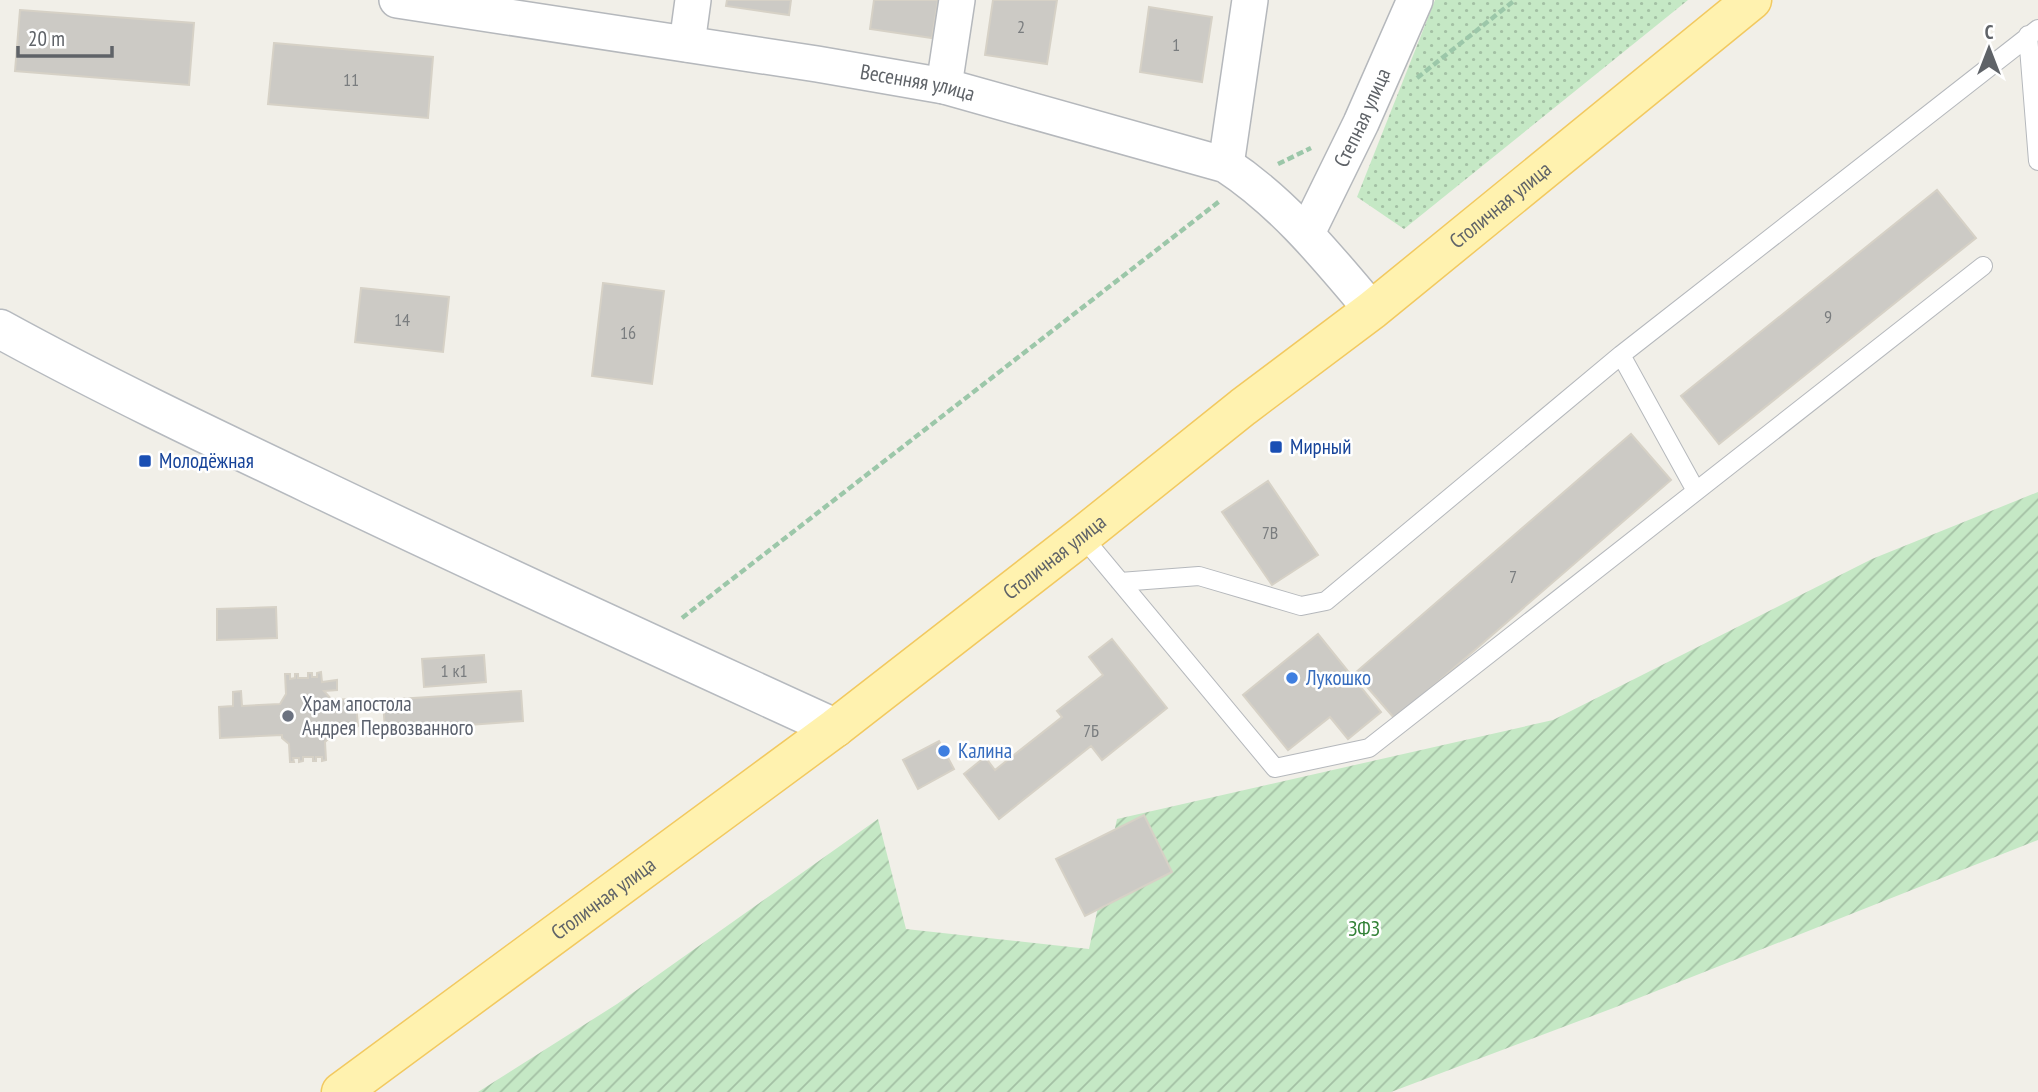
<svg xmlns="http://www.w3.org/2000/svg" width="2038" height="1092" viewBox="0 0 2038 1092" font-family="'PT Sans Narrow',sans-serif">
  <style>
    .grass { fill: url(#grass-dots) }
    .garden { fill: url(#garden-furrows) }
    .building { fill: #cccac5; stroke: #d6d1c6; stroke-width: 2 }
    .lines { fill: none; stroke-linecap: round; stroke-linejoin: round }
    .service-casing { stroke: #b5b8bc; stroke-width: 20 }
    .minor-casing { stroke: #b5b8bc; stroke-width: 38 }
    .secondary-casing { stroke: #b6babf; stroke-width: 41 }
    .primary-casing { stroke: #f2c960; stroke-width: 41 }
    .path { stroke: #9cc7a9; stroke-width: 4.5; stroke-dasharray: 7 3.5; stroke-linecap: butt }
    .service { stroke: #fff; stroke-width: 18 }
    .minor { stroke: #fff; stroke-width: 35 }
    .secondary { stroke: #fff; stroke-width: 38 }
    .primary { stroke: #fff2af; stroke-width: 38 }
    .transit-dot { fill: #1a4fb4; stroke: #fff; stroke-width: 2.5 }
    .shop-dot { fill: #3f7fe0; stroke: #fff; stroke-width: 2.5 }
    .worship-dot { fill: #6b7280; stroke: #fff; stroke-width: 2.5 }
    .labels { text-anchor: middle; stroke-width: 5; stroke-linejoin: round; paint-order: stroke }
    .number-label { font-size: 18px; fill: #7a7d7f }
    .street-label { font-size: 21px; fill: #5f6368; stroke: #fff }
    .transit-label { font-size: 21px; fill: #164399; stroke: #fff; text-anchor: start }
    .shop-label { font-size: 21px; fill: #366cbe; stroke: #fff; text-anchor: start }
    .worship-label { font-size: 21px; fill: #5b616d; stroke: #fff; text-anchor: start }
    .park-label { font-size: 21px; fill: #348238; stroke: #fff }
  </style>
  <defs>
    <pattern id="grass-dots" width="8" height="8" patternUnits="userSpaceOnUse" patternTransform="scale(1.75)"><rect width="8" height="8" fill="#c5e8c5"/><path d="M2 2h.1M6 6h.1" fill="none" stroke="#a3c0a4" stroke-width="1.8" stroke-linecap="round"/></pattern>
    <pattern id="garden-furrows" width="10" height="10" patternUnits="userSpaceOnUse" patternTransform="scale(1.75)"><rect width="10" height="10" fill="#c5e8c5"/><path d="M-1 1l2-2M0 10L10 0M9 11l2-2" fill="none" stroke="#a3c0a4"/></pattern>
  </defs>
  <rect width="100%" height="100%" fill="#f1efe8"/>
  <!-- grass -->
  <path class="grass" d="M1435 0H1688L1404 229 1357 197Z"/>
  <!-- garden -->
  <path class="garden" d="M2038 492V840L1616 1007 1391 1092H478L617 1004 878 819 906 929 1089 949 1117 819 1553 720 1872 559Z"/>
  <!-- building -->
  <path class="building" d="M727 0H791L789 15 726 6Z
    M874 0H938L932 38 870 29Z
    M993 0H1057L1047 64 985 55Z
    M1149 7 1212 17 1202 82 1140 72Z
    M20 10 194 23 189 85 15 71Z
    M274 43 433 57 428 118 268 104Z
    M1937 190 1976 238 1719 444 1681 396Z
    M603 283 664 291 652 384 592 376Z
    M361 288 449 297 443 352 355 342Z
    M1631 434 1671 480 1395 719 1355 673Z
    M1268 481 1318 555 1272 585 1222 512Z
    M276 607 277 638 217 640V609Z
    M1318 634 1381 712 1348 739 1330 717 1288 750 1243 695Z
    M1112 639 1167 708 1102 760 1091 746 999 819 964 774 985 757 995 770 1062 717 1057 711 1103 675 1089 657Z
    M484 655 486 682 424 687 422 659Z
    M321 672 322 682 337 680V690L324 691 332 700 350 699 356 705 358 726 352 732 334 733 325 742 326 760 322 761V757H316V761H313V757H303V761L299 762V758H293L294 762H290L289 744 282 738V735L220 738 219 707 233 706V692L241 691 242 706 280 704 286 694 285 674H290V679L295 678V674H298V678H308V673H312V677H317V673Z
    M521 691 523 721 385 731 383 700Z
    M939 741 954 769 918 789 903 760Z
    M1144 815 1172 872 1085 916 1056 859Z"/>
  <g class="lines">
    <!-- service casing -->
    <g class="service-casing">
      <path id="service" d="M2028 35 2038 161
        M1621 355 1696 491
        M1082 536 1275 768 1369 748 1983 266
        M1120 582 1199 576 1301 606 1326 601 1621 355 2038 29"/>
    </g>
    <!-- minor casing -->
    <g class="minor-casing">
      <g id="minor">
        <path id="s1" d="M397 0 817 64 944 86 1226 165C1284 203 1328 258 1372 310"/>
        <path d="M687 44 693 0"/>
        <path d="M944 86 957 0"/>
        <path d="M1226 165 1250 0"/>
        <path id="s2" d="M1307 233 1361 123 1415 0"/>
      </g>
    </g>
    <!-- secondary casing -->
    <g class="secondary-casing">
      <path id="secondary" d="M0 329C102 385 207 435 312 485 485 568 660 648 835 728"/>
    </g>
    <!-- primary casing -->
    <g class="primary-casing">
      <g id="primary">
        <path id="s3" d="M341 1092 835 728 1082 536 1243 407 1372 310 1752 0"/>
      </g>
    </g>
    <!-- path -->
    <path class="path" d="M1417 78 1515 0
      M1278 164 1311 148
      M682 618 1221 200"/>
    <!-- service -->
    <use href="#service" class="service"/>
    <!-- minor -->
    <use href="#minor" class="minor"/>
    <!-- secondary -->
    <use href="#secondary" class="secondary"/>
    <!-- primary -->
    <use href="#primary" class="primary"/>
  </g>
  <!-- markers -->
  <g class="transit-dot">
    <rect x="1269" y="440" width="14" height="14" rx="3.5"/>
    <rect x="138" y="454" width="14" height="14" rx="3.5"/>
  </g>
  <g class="shop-dot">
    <circle cx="1292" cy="678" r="7"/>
    <circle cx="944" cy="751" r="7"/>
  </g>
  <circle class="worship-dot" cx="288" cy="716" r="7"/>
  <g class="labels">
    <!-- number labels -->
    <g class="number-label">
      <text x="1021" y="33">2</text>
      <text x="1176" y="51">1</text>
      <text x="351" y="86">11</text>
      <text x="1828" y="323">9</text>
      <text x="402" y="326">14</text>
      <text x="628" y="339">16</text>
      <text x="1270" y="539">7В</text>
      <text x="1513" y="583">7</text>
      <text x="454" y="677">1 к1</text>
      <text x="1091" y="737">7Б</text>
    </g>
    <!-- street labels -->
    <g class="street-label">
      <text dy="7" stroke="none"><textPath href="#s1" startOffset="527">Весенняя улица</textPath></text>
      <text dy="7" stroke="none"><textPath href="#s2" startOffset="128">Степная улица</textPath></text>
      <text dy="7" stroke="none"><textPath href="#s3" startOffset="1460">Столичная улица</textPath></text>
      <text dy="7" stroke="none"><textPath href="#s3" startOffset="892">Столичная улица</textPath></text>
      <text dy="7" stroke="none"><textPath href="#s3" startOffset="326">Столичная улица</textPath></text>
    </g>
    <!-- transit labels -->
    <g class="transit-label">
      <text x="1290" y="454">Мирный</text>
      <text x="159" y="468">Молодёжная</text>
    </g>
    <!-- shop labels -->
    <g class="shop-label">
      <text x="1306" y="685">Лукошко</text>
      <text x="958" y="758">Калина</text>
    </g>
    <!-- worship labels -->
    <g class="worship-label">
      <text x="302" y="711">Храм апостола<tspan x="302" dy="24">Андрея Первозванного</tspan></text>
    </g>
    <!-- park labels -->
    <g class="park-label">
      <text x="1364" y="936">ЗФЗ</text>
    </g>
  </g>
  <!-- north arrow -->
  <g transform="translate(1989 49)" stroke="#ffffff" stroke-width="5" paint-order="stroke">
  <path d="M0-5L12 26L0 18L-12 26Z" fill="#5f6368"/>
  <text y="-10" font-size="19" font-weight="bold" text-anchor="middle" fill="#5f6368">С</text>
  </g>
  <!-- scale -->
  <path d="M18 46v10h94v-10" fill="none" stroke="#5f6368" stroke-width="3.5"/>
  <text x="28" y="46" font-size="21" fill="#5f6368" stroke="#ffffff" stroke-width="5" paint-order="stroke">20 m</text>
</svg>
